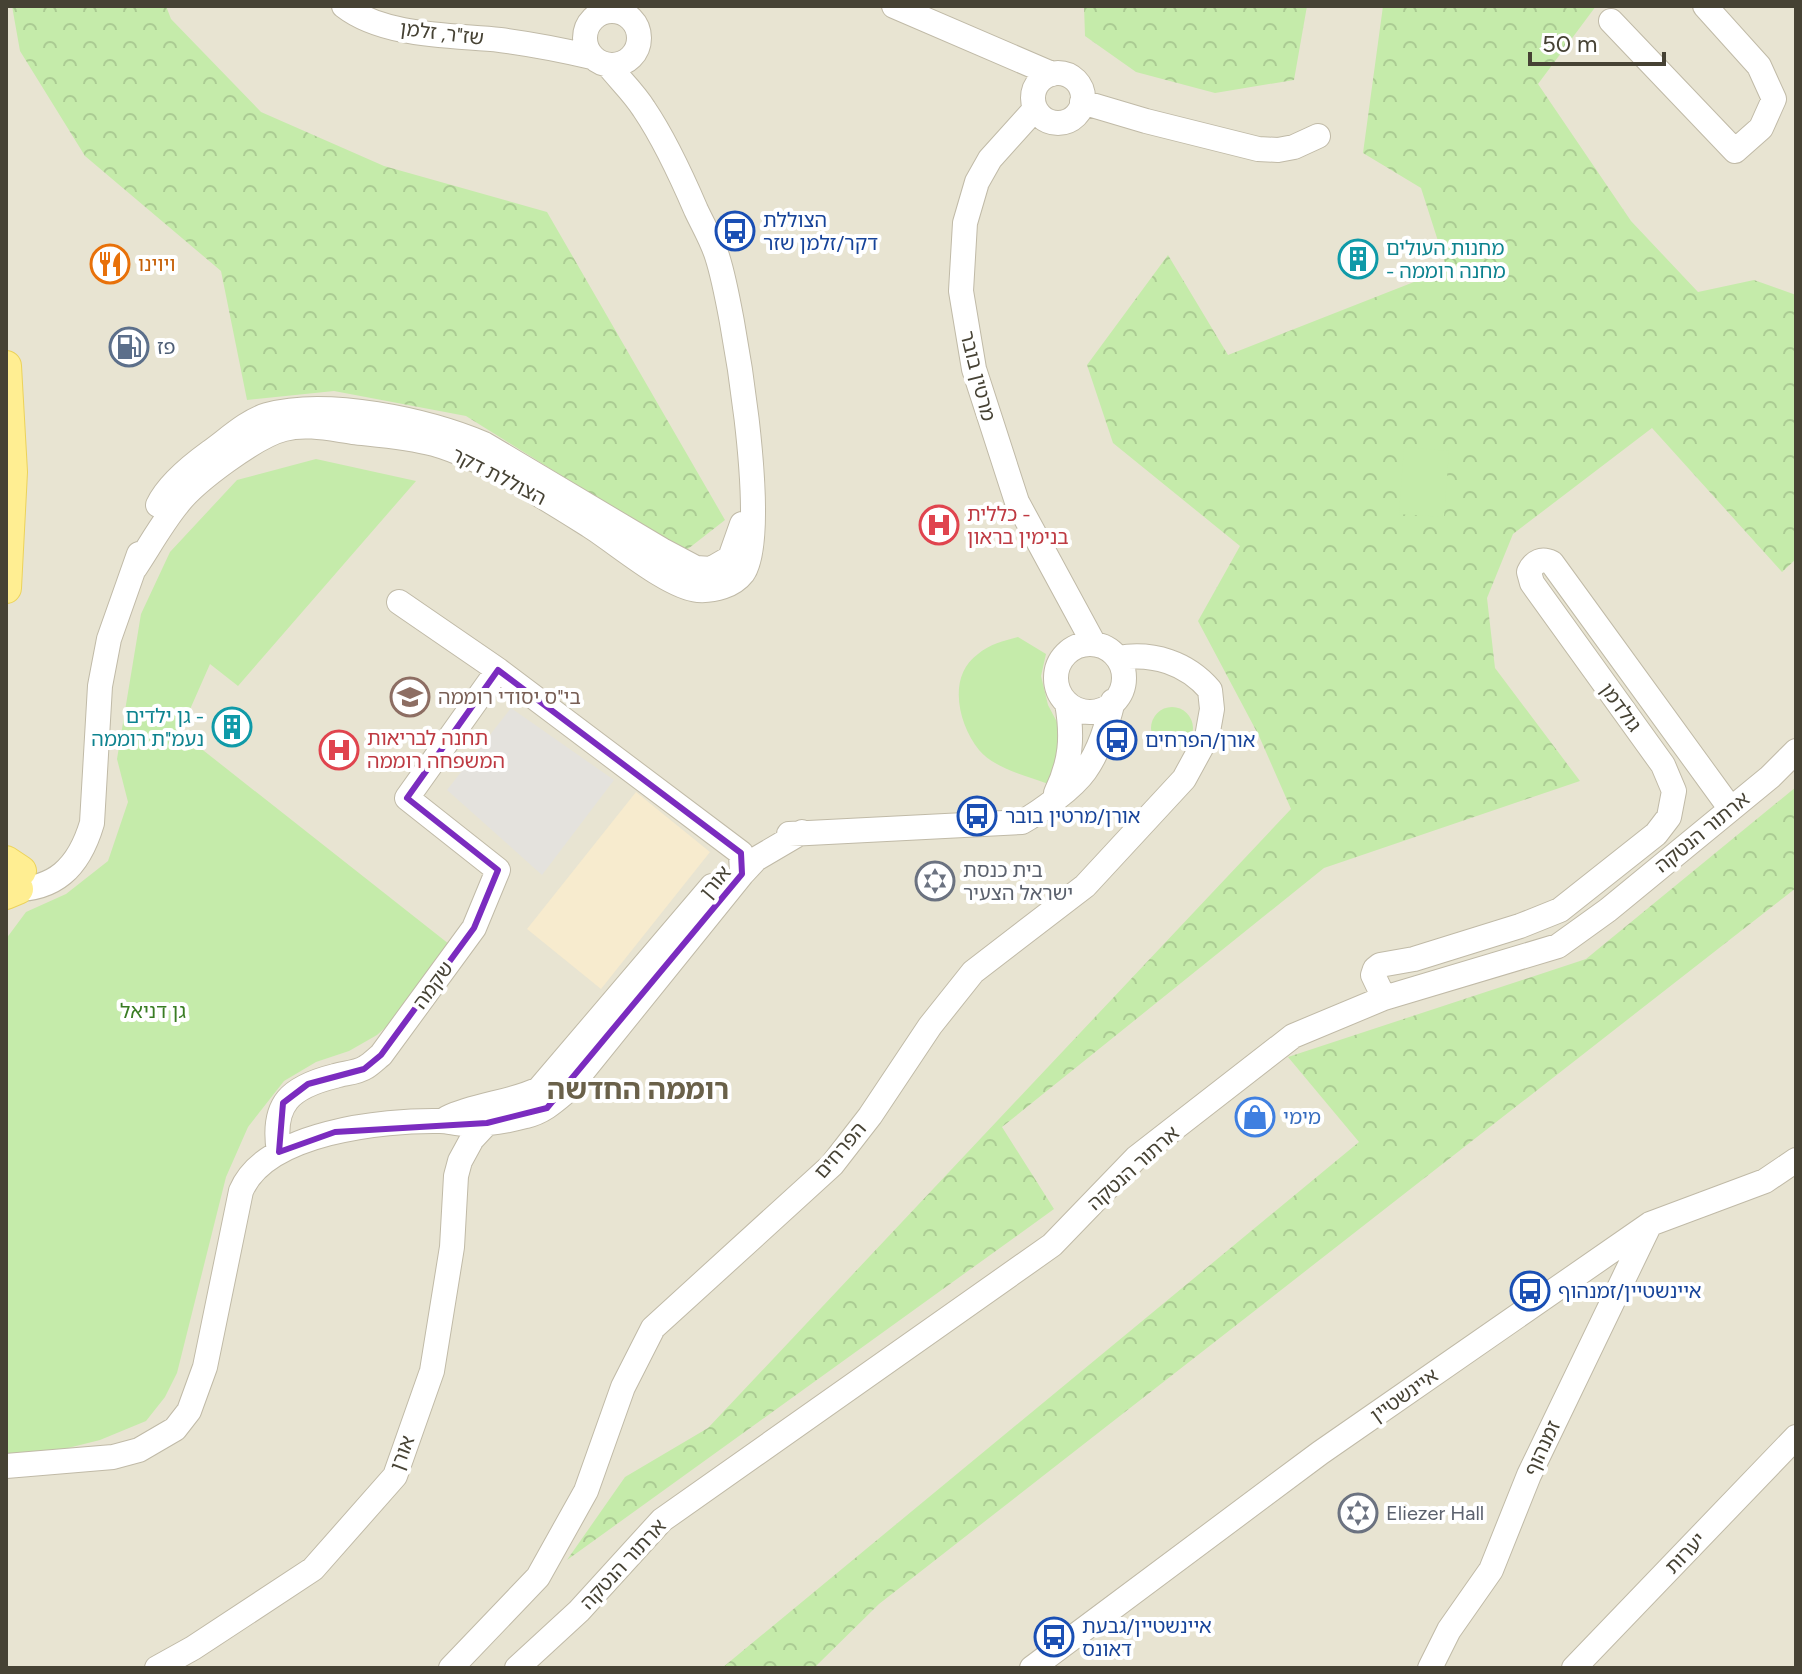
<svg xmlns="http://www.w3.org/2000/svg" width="1802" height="1674" viewBox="0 0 1802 1674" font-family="Figtree,'Noto Sans Hebrew',sans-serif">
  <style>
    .residential { fill: #e8e4d2 }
    .commercial { fill: #f7ebce }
    .forest { fill: url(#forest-crowns) }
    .park { fill: #c5ebaa }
    .parking { fill: #e4e2dd }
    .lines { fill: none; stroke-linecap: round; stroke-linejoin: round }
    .minor-casing { stroke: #c0baa7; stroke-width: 26 }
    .major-casing { stroke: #ecd35b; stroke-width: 32 }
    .minor { stroke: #fff; stroke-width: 24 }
    .major { stroke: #ffee92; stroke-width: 30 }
    .marked { fill: none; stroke: #7b2cbf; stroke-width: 6; stroke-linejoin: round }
    .labels { text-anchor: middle; stroke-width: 8; stroke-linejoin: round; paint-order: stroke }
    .street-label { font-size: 20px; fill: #464234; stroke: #fff }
    .transit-label { font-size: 20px; fill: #164399; stroke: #fff; text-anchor: start }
    .culture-label { font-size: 20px; fill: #0d838f; stroke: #fff; text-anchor: start }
    .food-label { font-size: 20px; fill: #c56008; stroke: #fff; text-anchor: start }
    .service-label { font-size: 20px; fill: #4e5e75; stroke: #fff; text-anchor: start }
    .health-label { font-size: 20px; fill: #be3a42; stroke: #fff; text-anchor: start }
    .education-label { font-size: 20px; fill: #785e54; stroke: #fff; text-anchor: start }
    .worship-label { font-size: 20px; fill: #5b616d; stroke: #fff; text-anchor: start }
    .park-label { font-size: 20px; fill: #397c23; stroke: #fff }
    .shop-label { font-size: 20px; fill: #366cbe; stroke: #fff; text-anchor: start }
    .district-label { font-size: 28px; font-weight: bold; fill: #6a614a; stroke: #fff }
  </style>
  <defs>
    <pattern id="forest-crowns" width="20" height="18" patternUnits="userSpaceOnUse" patternTransform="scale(2)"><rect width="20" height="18" fill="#c5ebaa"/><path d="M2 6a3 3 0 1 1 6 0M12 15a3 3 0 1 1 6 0" fill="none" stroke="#abcb93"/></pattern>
  </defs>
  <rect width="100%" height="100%" fill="#f4f1e5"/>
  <!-- residential -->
  <path class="residential" d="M6 6H1796V1668H6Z"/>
  <!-- commercial -->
  <path class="commercial" d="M636 792 710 852 601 989 527 929Z"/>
  <!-- forest -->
  <path class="forest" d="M12 6H166L171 19 261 112 384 166 547 212 725 520 684 552 466 416 334 391 247 400 221 271 85 156 20 51Z
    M1084 6H1307L1294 80 1215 93 1136 72 1085 36Z
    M1383 6H1596L1538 84 1631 221 1698 292 1754 280 1796 295V559L1782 572 1652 428 1513 534 1487 598 1495 668 1580 781 1324 868 1002 1127 1054 1209 567 1560 625 1477 708 1428 1291 809 1259 736 1198 621 1240 546 1113 443 1087 365 1168 255 1228 355 1447 269 1421 188 1363 153Z
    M1796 787V888L879 1604 814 1668H722L1359 1142 1288 1057 1586 959Z"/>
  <!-- park -->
  <path class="park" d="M1404 447 1449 451 1444 517 1399 514Z
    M316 459 416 481 238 686 210 664 180 732 454 948 412 1003 377 1035 349 1051 316 1062 284 1081 248 1127 226 1177 177 1373 165 1397 146 1421 100 1440 60 1450 6 1456V939L26 912 66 894 108 861 128 802 117 759 141 614 170 552 237 480Z
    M1018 637 1046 654 1041 676 1048 705 1058 724 1061 736 1051 785C1028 776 995 769 979 750 958 724 947 676 978 654 990 644 1003 641 1018 637Z
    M1151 728a21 21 0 1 1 42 0a21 21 0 1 1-42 0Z"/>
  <!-- parking -->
  <path class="parking" d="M511 708 614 780 542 875 447 790Z"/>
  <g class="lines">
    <!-- minor casing -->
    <g class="minor-casing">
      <path id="minor" d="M344 6C384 37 452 35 500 40 531 44 562 50 592 57
        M894 6 1052 74
        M585 38a27 27 0 1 1 54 0a27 27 0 1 1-54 0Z
        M1611 21 1735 151 1761 128 1774 99 1759 66 1705 6
        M1033 98a25 25 0 1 1 50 0a25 25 0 1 1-50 0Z
        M1082 102 1146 121 1258 149 1278 150 1294 147 1318 136
        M1035 109 990 159 977 182 965 223 961 291 974 369 1017 502 1094 644
        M158 505C168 484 192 465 210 452 227 440 247 421 267 415 327 398 427 420 484 444L662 550 696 568 711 569 730 558 742 524
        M135 568C149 547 161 525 177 505 194 482 256 436 284 429 306 423 331 429 353 432 380 435 408 437 434 444 483 458 547 499 590 526 617 543 668 587 698 590 714 591 733 586 743 573 771 534 733 305 717 256 712 240 703 225 696 210 681 175 665 140 644 109 634 93 620 80 608 65
        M399 602 498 670
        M1056 678a34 34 0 1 1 68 0a34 34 0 1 1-68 0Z
        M1056 793C1071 762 1073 737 1067 703
        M789 834 1022 822C1040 812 1073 788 1085 771 1100 750 1107 725 1113 701
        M6 889C55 892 79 867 92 823L100 686 109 639 139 554
        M1384 998 1373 975 1375 969 1380 965 1414 959 1520 926 1560 910 1656 834 1669 817 1674 791 1663 765 1532 583 1529 572C1534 561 1542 558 1552 563L1730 808
        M447 1118C476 1104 510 1103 539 1089L712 886
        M279 1152C271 1103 291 1087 335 1076 344 1073 357 1073 366 1067 371 1064 376 1059 381 1055L474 928 498 870 407 798 498 670 741 853 742 874
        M6 1466 113 1457 139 1450 175 1429 189 1411 205 1367 241 1191C266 1132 383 1120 440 1121 448 1121 457 1124 465 1124 484 1125 507 1121 526 1116 543 1112 554 1102 567 1091L742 874 756 859 802 832
        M157 1668 193 1648 313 1569 395 1476 432 1371 452 1247 456 1176 460 1161 472 1139 487 1123
        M451 1668 538 1577 586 1491 623 1387 653 1328 832 1165 870 1116 930 1026 973 972 1085 886 1184 779 1207 737 1212 709 1210 690C1187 663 1153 652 1118 658
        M517 1668 579 1611 662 1520 1052 1245 1136 1158 1293 1036 1384 998 1558 946 1608 910 1770 777 1796 751
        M1032 1668 1320 1453 1650 1224 1765 1181 1796 1160
        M1430 1668 1449 1630 1491 1570 1529 1475 1649 1226
        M1574 1668 1796 1437"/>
    </g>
    <!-- major casing -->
    <g class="major-casing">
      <path id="major" d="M6 366 12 472 6 588
        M6 861 21 871
        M6 894 18 889"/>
    </g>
    <!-- minor -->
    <use href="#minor" class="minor"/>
    <!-- major -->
    <use href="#major" class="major"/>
  </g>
  <!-- marked area -->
  <path class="marked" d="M498 670 741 853 742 874 547 1108 487 1123 335 1132 279 1152 283 1103 308 1084 364 1069 381 1055 474 928 498 870 407 798Z"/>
  <!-- icons -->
  <defs>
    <g id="bus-ring" transform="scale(2)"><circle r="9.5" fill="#fff" stroke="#1a4fb4" stroke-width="1.5"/><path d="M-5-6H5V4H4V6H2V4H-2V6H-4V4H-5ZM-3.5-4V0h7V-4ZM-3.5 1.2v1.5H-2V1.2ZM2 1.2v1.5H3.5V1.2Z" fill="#1a4fb4"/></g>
    <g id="building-ring" transform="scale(2)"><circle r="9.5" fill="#fff" stroke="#0f9aa8" stroke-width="1.5"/><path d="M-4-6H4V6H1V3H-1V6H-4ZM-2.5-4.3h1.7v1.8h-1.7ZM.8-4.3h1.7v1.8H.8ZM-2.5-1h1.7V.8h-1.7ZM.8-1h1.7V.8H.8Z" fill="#0f9aa8"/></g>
    <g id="restaurant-ring" transform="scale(2)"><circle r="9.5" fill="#fff" stroke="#e8710a" stroke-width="1.5"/><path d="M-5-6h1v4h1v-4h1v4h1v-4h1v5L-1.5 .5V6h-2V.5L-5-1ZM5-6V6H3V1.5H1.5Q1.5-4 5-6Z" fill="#e8710a"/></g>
    <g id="fuel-ring" transform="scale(2)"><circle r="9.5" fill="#fff" stroke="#5c6f8a" stroke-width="1.5"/><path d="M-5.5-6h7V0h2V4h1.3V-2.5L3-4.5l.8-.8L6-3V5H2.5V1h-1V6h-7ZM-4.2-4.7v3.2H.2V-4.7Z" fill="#5c6f8a"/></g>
    <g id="hospital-ring" transform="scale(2)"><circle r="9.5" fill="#fff" stroke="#e0444e" stroke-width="1.5"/><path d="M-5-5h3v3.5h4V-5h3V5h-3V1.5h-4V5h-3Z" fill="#e0444e"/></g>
    <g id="school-ring" transform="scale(2)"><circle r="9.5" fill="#fff" stroke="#8d6e63" stroke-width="1.5"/><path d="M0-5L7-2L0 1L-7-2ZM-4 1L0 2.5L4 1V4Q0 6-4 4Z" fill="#8d6e63"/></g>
    <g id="synagogue-ring" transform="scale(2)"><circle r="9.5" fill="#fff" stroke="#6b7280" stroke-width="1.5"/><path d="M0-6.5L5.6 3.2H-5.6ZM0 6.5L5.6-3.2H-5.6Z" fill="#6b7280"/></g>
    <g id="shop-ring" transform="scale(2)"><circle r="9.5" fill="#fff" stroke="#3f7fe0" stroke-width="1.5"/><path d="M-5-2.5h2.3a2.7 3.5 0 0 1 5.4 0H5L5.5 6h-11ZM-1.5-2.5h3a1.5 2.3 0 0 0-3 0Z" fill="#3f7fe0"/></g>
  </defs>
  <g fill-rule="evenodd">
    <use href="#bus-ring" x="735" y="231"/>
    <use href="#building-ring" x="1358" y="259"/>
    <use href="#restaurant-ring" x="110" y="264"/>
    <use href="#fuel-ring" x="129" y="347"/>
    <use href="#hospital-ring" x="939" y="525"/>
    <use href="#school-ring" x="410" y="697"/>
    <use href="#building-ring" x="232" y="727"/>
    <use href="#bus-ring" x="1117" y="740"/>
    <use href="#hospital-ring" x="339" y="750"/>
    <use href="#bus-ring" x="977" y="816"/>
    <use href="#synagogue-ring" x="935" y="881"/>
    <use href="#shop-ring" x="1255" y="1117"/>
    <use href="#bus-ring" x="1530" y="1291"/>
    <use href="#synagogue-ring" x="1358" y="1513"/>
    <use href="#bus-ring" x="1054" y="1637"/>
  </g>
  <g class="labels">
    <!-- street labels -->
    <g class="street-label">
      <text transform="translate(442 33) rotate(7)" y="7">שז"ר, זלמן</text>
      <text transform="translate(978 376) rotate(76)" y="7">מרטין בובר</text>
      <text transform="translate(499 476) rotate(27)" y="7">הצוללת דקר</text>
      <text transform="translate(1621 707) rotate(54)" y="7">גולדמן</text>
      <text transform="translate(1702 832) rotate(-39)" y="7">ארתור הנטקה</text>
      <text transform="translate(715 882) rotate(-50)" y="7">אורן</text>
      <text transform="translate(433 985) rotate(-54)" y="7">שקמה</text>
      <text transform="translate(840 1150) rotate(-49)" y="7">הפרחים</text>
      <text transform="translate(1133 1168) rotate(-42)" y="7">ארתור הנטקה</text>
      <text transform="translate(1404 1395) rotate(-35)" y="7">איינשטיין</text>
      <text transform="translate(1542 1448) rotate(-65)" y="7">זמנהוף</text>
      <text transform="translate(402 1453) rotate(-69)" y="7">אורן</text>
      <text transform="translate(1685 1553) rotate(-46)" y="7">יערות</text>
      <text transform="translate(623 1564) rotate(-47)" y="7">ארתור הנטקה</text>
    </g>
    <!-- transit labels -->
    <g class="transit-label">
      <text x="763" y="227">הצוללת<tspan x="763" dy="23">דקר/זלמן שזר</tspan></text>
      <text x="1145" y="747">אורן/הפרחים</text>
      <text x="1005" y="823">אורן/מרטין בובר</text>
      <text x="1558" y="1298">איינשטיין/זמנהוף</text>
      <text x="1082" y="1633">איינשטיין/גבעת<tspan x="1082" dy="23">דאונס</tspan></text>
    </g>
    <!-- culture labels -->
    <g class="culture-label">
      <text x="1386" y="255">מחנות העולים<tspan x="1386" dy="23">- מחנה רוממה</tspan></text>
      <text x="204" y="723" text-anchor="end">גן ילדים -<tspan x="204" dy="23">נעמ"ת רוממה</tspan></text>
    </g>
    <!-- food labels -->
    <g class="food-label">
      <text x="138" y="271">ויוינו</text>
    </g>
    <!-- service labels -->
    <g class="service-label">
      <text x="157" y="354">פז</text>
    </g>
    <!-- health labels -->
    <g class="health-label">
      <text x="967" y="521">כללית -<tspan x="967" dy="23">בנימין בראון</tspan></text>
      <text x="367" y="745">תחנה לבריאות<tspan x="367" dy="23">המשפחה רוממה</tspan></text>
    </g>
    <!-- education labels -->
    <g class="education-label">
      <text x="438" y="704">בי"ס יסודי רוממה</text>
    </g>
    <!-- worship labels -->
    <g class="worship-label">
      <text x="963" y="877">בית כנסת<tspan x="963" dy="23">ישראל הצעיר</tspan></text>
      <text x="1386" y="1520">Eliezer Hall</text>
    </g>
    <!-- park labels -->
    <g class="park-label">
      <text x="153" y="1018">גן דניאל</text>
    </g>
    <!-- shop labels -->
    <g class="shop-label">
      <text x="1283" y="1124">מימי</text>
    </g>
    <!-- district labels -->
    <g class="district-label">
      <text x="638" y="1099">רוממה החדשה</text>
    </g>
  </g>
  <!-- border -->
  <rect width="1802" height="1674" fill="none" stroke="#464234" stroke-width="16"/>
  <!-- scale -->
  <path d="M1530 52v12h134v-12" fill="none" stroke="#464234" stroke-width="4"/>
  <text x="1542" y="52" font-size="24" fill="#464234" stroke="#ffffff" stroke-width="6" paint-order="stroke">50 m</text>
</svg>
